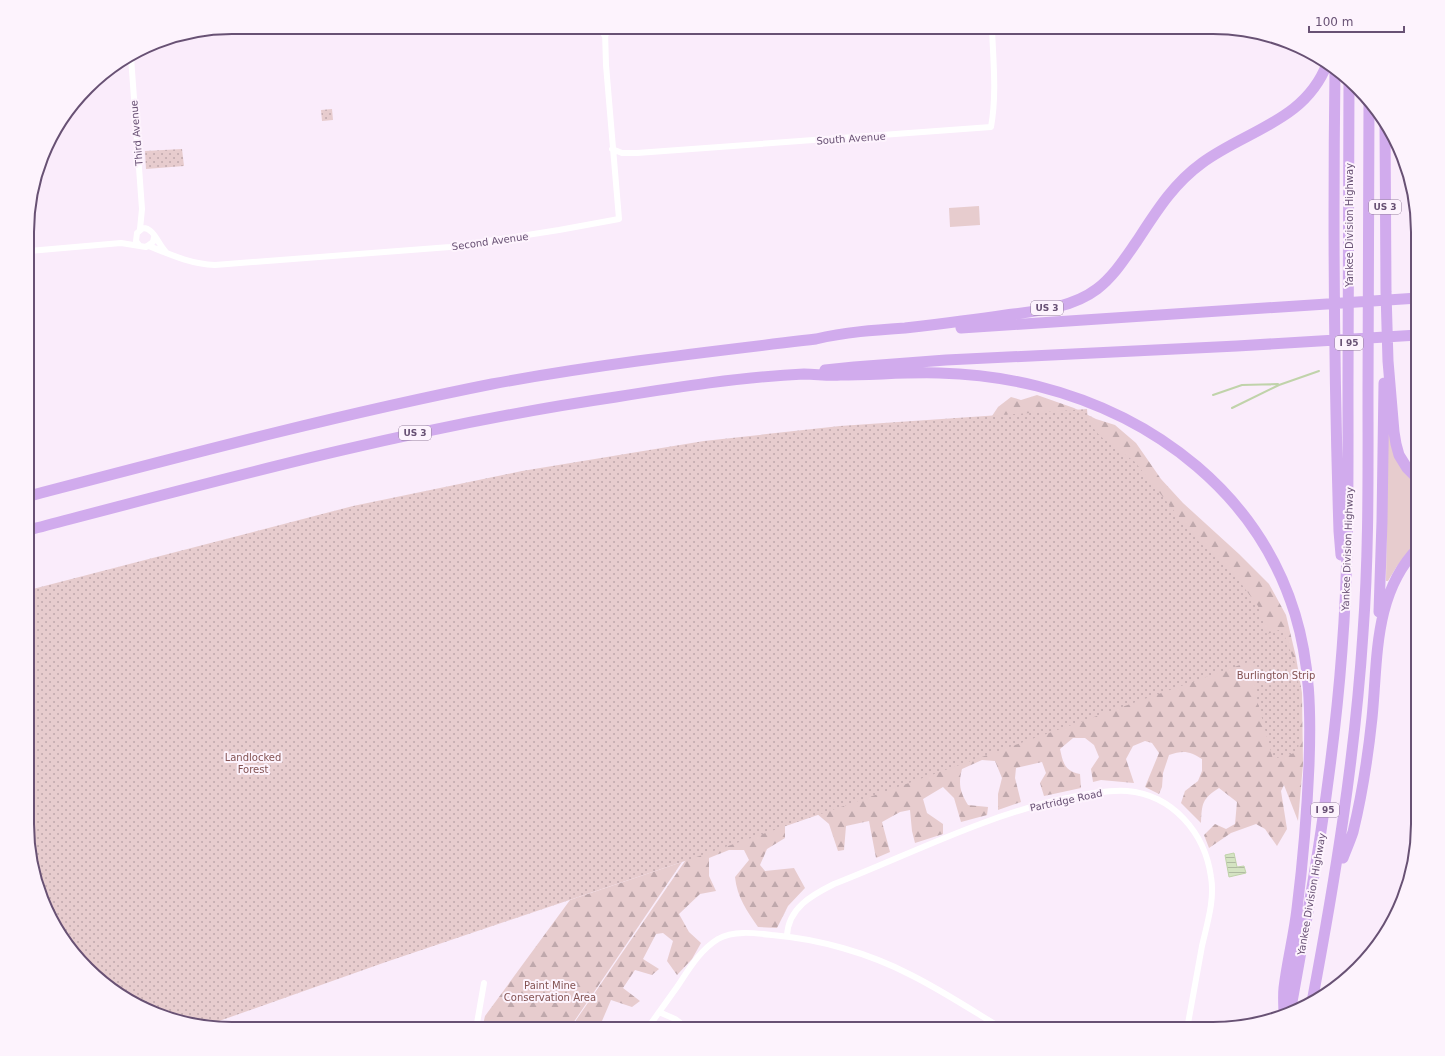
<svg xmlns="http://www.w3.org/2000/svg" width="1445" height="1056" viewBox="0 0 1445 1056" font-family="'DejaVu Sans',sans-serif">
  <style>
    .green { fill: #e7ccce }
    .forest { fill: url(#forest-firs) }
    .park { fill: url(#park-dots) }
    .water { fill: url(#water-rules); stroke: #c0d3aa }
    .lines { fill: none; stroke-linecap: round; stroke-linejoin: round }
    .stream { stroke: #c0d3aa; stroke-width: 2 }
    .street { stroke: #fff; stroke-width: 6 }
    .secondary { stroke: #fff; stroke-width: 8 }
    .highway { stroke: #d1abed; stroke-width: 11 }
    .labels { text-anchor: middle; stroke-width: 4; stroke-linejoin: round; paint-order: stroke }
    .shield { fill: #fdf3fd; stroke: #95829d; stroke-width: 1 }
    .shield-label { font-size: 9px; font-weight: bold; fill: #685174 }
    .street-label { font-size: 10px; fill: #685174; stroke: #fdf3fd }
    .park-label { font-size: 10px; fill: #835251; stroke: #fdf3fd }
    .rim { fill: none; stroke: #685174; stroke-width: 2 }
  </style>
  <defs>
    <pattern id="forest-firs" width="22" height="20" patternUnits="userSpaceOnUse"><rect width="22" height="20" fill="#e7ccce"/><path d="M5 1l3.5 6h-7zM16 11l3.5 6h-7z" fill="#bfa8ac"/></pattern>
    <pattern id="park-dots" width="8" height="8" patternUnits="userSpaceOnUse"><rect width="8" height="8" fill="#e7ccce"/><path d="M2 2h.1M6 6h.1" fill="none" stroke="#bfa8ac" stroke-width="1.8" stroke-linecap="round"/></pattern>
    <pattern id="water-rules" width="6" height="5" patternUnits="userSpaceOnUse"><rect width="6" height="5" fill="#d4e3c2"/><path d="M0 2.5h6" fill="none" stroke="#b0baa2"/></pattern>
  </defs>
  <rect width="100%" height="100%" fill="#faecfb"/>
  <!-- green -->
  <path class="green" d="M979 206 980 225 950 227 949 208Z
    M1388 423 1418 483V542L1397 566 1388 581H1386Z"/>
  <!-- forest -->
  <path class="forest" d="M1037 395 1074 408 1096 419 1115 425 1136 443 1161 479 1183 503 1239 554 1269 584 1286 615 1296 657 1302 693 1303 764 1298 821 1284 785 1281 791 1287 829 1277 846 1265 829 1256 824 1231 833 1209 848 1204 835 1215 824 1226 829 1235 824 1237 802 1219 788C1202 799 1202 803 1201 823L1181 803 1185 791 1198 781 1202 771V759C1190 751 1183 750 1169 755L1163 773 1162 787 1159 794 1145 787 1159 753 1152 743 1145 741 1133 746 1126 759 1134 783 1101 780 1093 782 1091 769 1099 757 1094 745 1085 738H1073L1060 749C1063 762 1064 771 1080 774L1081 788 1044 796 1040 783 1046 773 1042 762 1016 768 1015 778 1021 802 998 810V794L1002 778 995 761 982 760 962 769C958 784 960 792 968 805L988 807 987 815 961 822 954 798 943 787 923 799 927 813 943 824V834L915 843 912 831 910 810 900 812 882 822 890 852 876 858 869 821 846 826 844 850 838 851 829 824 816 813 785 823V838L767 849 760 865 765 871 794 868 805 888 788 906 777 928 758 927C747 911 737 897 735 877L749 860 744 850H729L709 858V876L716 891 700 894 679 914 689 932 701 943 692 959 677 975 667 961 673 941 663 933 656 934 643 959 659 969 652 975 635 970 623 988 640 1001 632 1007 611 1000 602 1021 605 1029H570L683 864 859 616 998 407 1011 397 1021 400Z
    M682 862 569 1029H482L485 1016 570 900Z"/>
  <!-- park -->
  <path class="park" d="M332 109 333 120 322 121 321 110Z
    M182 149 184 166 146 169 145 151Z
    M1087 409 1088 422 1100 436 1135 462 1199 542 1233 573 1258 606 1267 634 1282 629 1297 669 1301 709 1298 752 1273 759 1257 700 1252 665 1254 660 864 799 682 862 383 963 205 1026 166 1018 107 987 54 926 29 851V590L353 506 522 471 704 441 840 426Z"/>
  <!-- water -->
  <path class="water" d="M1234 853 1237 867 1244 866 1246 873 1229 877 1225 855Z"/>
  <g class="lines">
    <!-- stream -->
    <path class="stream" d="M1213 395 1242 385 1278 384
      M1232 408 1279 385 1319 371"/>
    <!-- street -->
    <path class="street" d="M131 57 142 209 140 229
      M612 149 622 153H637L991 127C997 94 993 60 992 27
      M139 245 136 241 137 233 143 228C154 228 158 244 166 252
      M149 246C171 255 191 264 215 265L450 247 559 230 619 219 606 65 605 31
      M29 251 121 243 146 247 153 242 154 237
      M787 936C788 908 812 895 834 884 911 854 986 815 1067 798 1087 794 1106 790 1127 791 1173 795 1205 833 1211 877 1215 899 1207 924 1202 946 1197 973 1192 1001 1187 1029
      M659 1012 675 1019 688 1029
      M476 1029 484 983
      M647 1029C657 1015 667 1001 677 987 689 969 700 950 718 939 734 930 755 933 772 935 819 939 869 953 911 975 943 991 973 1011 1003 1029"/>
    <!-- secondary -->
    <path class="secondary" d="M605 34 607 27"/>
    <!-- highway -->
    <path class="highway" d="M1335 68C1333 222 1334 376 1339 531L1341 555
      M1385 122 1386 292 1388 361 1394 432 1396 444 1399 455 1407 468 1418 479
      M961 328 1418 298
      M825 370 854 367 946 360 1237 346 1418 335
      M29 496C182 456 336 415 492 384 599 364 707 352 816 339 845 332 875 330 905 328 939 324 972 320 1006 315 1037 311 1072 308 1097 289 1114 276 1125 258 1137 241 1156 212 1173 184 1202 163 1247 130 1305 121 1327 64
      M29 530C223 479 417 426 616 397 678 387 741 377 804 374 816 374 828 376 840 375 873 375 906 372 939 373 972 374 1005 378 1037 386 1156 416 1258 494 1295 614 1310 663 1311 713 1309 765 1307 813 1303 861 1297 909 1294 935 1287 962 1284 988 1283 997 1284 1007 1284 1015
      M1379 612 1382 521 1384 383
      M1343 858C1346 850 1350 841 1353 832 1362 795 1368 756 1372 718 1378 659 1373 594 1418 548
      M1312 1002C1335 880 1355 757 1363 633 1369 552 1368 472 1368 392 1369 294 1369 197 1369 100
      M1290 1013C1312 892 1333 772 1342 650 1349 562 1348 474 1348 386 1349 284 1349 182 1349 80"/>
  </g>
  <g class="labels">
    <!-- shield labels -->
    <g class="shield">
      <rect x="1369" y="200" width="32" height="14" rx="3"/>
      <rect x="1031" y="301" width="32" height="14" rx="3"/>
      <rect x="1335" y="336" width="28" height="14" rx="3"/>
      <rect x="399" y="426" width="32" height="14" rx="3"/>
      <rect x="1311" y="803" width="28" height="14" rx="3"/>
    </g>
    <g class="shield-label">
      <text x="1385" y="210">US 3</text>
      <text x="1047" y="311">US 3</text>
      <text x="1349" y="346">I 95</text>
      <text x="415" y="436">US 3</text>
      <text x="1325" y="813">I 95</text>
    </g>
    <!-- street labels -->
    <g class="street-label">
      <text transform="translate(136 133) rotate(-95)" y="4">Third Avenue</text>
      <text transform="translate(851 138) rotate(-4)" y="4">South Avenue</text>
      <text transform="translate(1349 225) rotate(-90)" y="4">Yankee Division Highway</text>
      <text transform="translate(490 241) rotate(-8)" y="4">Second Avenue</text>
      <text transform="translate(1347 549) rotate(-88)" y="4">Yankee Division Highway</text>
      <text transform="translate(1066 800) rotate(-12)" y="4">Partridge Road</text>
      <text transform="translate(1311 894) rotate(-80)" y="4">Yankee Division Highway</text>
    </g>
    <!-- park labels -->
    <g class="park-label">
      <text x="1276" y="679">Burlington Strip</text>
      <text x="253" y="761">Landlocked<tspan x="253" dy="12">Forest</tspan></text>
      <text x="550" y="989">Paint Mine<tspan x="550" dy="12">Conservation Area</tspan></text>
    </g>
  </g>
  <!-- crop -->
  <path d="M0 0H1445V1056H0ZM232 34H1213A198 198 0 0 1 1411 232V824A198 198 0 0 1 1213 1022H232A198 198 0 0 1 34 824V232A198 198 0 0 1 232 34Z" fill="#fdf3fd" fill-rule="evenodd"/>
  <path class="rim" d="M232 34H1213A198 198 0 0 1 1411 232V824A198 198 0 0 1 1213 1022H232A198 198 0 0 1 34 824V232A198 198 0 0 1 232 34Z"/>
  <!-- scale -->
  <path d="M1309 26v6h95v-6" fill="none" stroke="#685174" stroke-width="2"/>
  <text x="1315" y="26" font-size="12" fill="#685174" stroke="#fdf3fd" stroke-width="3" paint-order="stroke">100 m</text>
</svg>
